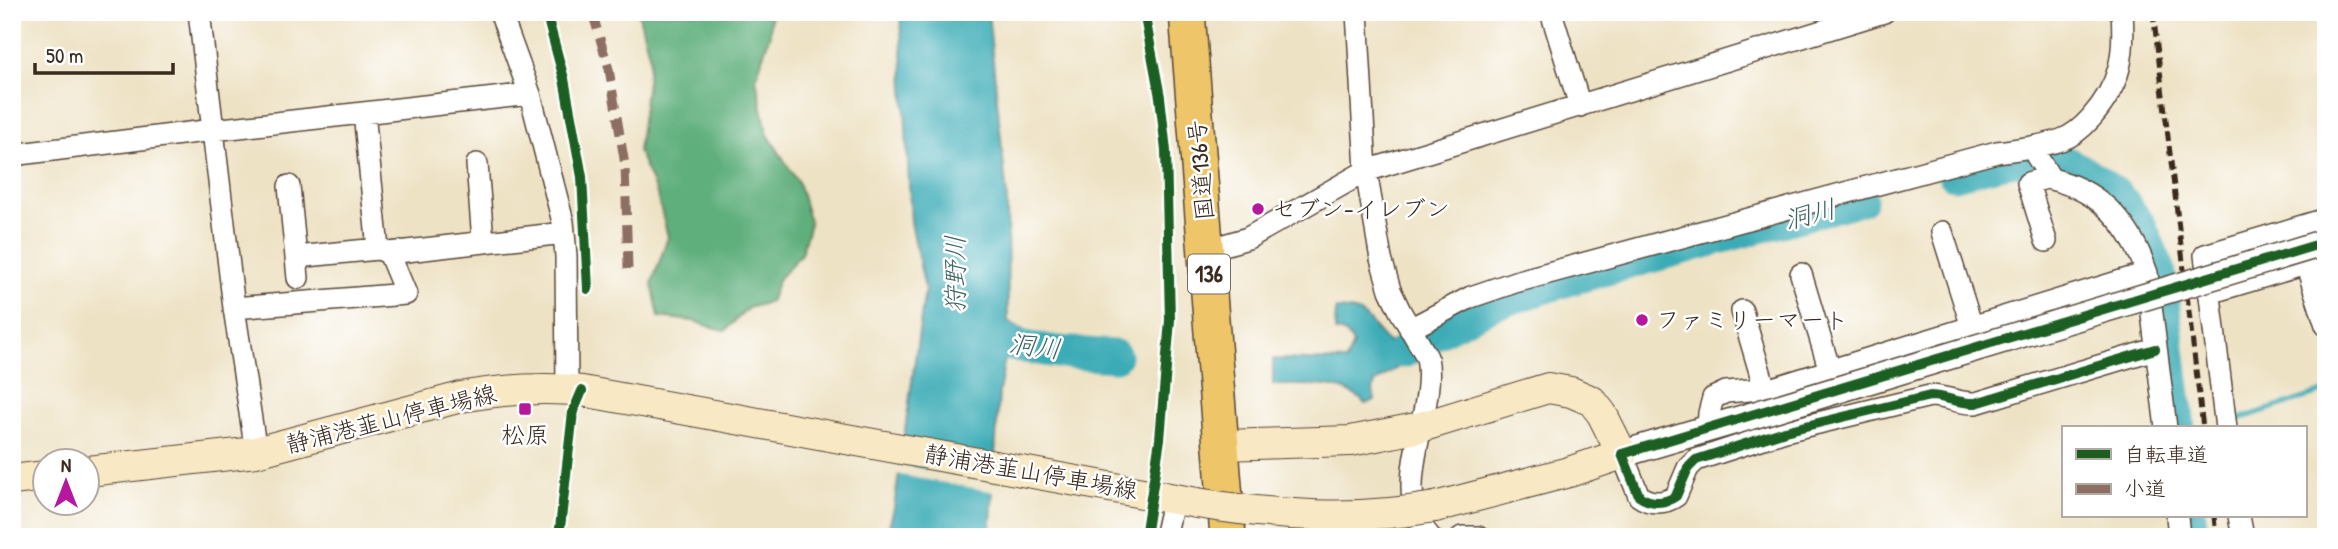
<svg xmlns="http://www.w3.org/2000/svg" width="2338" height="549" viewBox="0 0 2338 549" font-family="'Patrick Hand','Klee One',sans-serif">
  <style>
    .forest { fill: #5faf7b; stroke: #4d6c4c; stroke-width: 2 }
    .water { fill: #3aabb6; stroke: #3a6a6a; stroke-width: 2 }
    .pier { fill: #eee2c4 }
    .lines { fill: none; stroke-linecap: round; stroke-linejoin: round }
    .stream { stroke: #3aabb6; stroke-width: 5 }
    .river { stroke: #3aabb6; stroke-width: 33 }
    .minor-casing { stroke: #564637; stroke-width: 24 }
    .tertiary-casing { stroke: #564637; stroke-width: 29 }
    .secondary-casing { stroke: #564637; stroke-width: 32 }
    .trunk-casing { stroke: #564637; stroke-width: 38 }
    .minor { stroke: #fff; stroke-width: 21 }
    .tertiary { stroke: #fff; stroke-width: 26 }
    .secondary { stroke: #f8e8c3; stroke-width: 30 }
    .trunk { stroke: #eec569; stroke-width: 35 }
    .rail { stroke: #3b2a1e; stroke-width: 5; stroke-dasharray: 10 5; stroke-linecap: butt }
    .tertiary-bridge-casing { stroke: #564637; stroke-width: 29; stroke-linecap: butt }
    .secondary-bridge-casing { stroke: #564637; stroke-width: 32; stroke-linecap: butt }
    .tertiary-bridge { stroke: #fff; stroke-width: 26 }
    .secondary-bridge { stroke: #f8e8c3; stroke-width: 30 }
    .quiet { stroke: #8d6e63; stroke-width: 9; stroke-dasharray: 18 9; stroke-linecap: butt }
    .cycleway-casing { stroke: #fff; stroke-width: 15 }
    .cycleway { stroke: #1b5e20; stroke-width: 10 }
    .poi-dot { fill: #b5179e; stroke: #fff; stroke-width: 2.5 }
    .labels { text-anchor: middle; stroke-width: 5; stroke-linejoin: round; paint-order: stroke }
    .shield { fill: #fff; stroke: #766a62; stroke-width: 2 }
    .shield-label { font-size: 23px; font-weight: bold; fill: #3b2a1e }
    .street-label { font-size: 24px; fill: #3b2a1e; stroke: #fff }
    .poi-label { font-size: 24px; fill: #3b2a1e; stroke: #fff; text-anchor: start }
    .water-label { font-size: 26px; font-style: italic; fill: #3b6462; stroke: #fff }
  </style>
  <rect width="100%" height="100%" fill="#fff"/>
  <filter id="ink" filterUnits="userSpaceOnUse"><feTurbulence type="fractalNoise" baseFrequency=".0143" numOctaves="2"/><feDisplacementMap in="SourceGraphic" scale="14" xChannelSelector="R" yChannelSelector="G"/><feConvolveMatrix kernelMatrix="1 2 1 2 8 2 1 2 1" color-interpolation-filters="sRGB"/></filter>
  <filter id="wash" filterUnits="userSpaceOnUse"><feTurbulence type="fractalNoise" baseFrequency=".00686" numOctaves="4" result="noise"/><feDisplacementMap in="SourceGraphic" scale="28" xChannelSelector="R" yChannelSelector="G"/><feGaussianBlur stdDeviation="1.57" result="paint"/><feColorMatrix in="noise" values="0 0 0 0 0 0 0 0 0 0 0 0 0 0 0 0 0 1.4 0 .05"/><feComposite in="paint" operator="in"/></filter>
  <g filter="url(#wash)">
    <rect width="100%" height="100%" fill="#eee2c4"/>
    <!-- forest -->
    <path class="forest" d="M638 12H771L770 34 756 78 767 133 798 182 810 223 801 254 779 278 770 302 748 308 725 331 693 321 659 317 652 283 668 237 657 194 638 151 650 58Z"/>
    <!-- water -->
    <path class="water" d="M900 12H988L1007 197 1008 321 1038 339 1036 352 1005 358 999 392 990 537H886L894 508 925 289 911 222Z
      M1336 309C1345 310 1355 309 1363 315 1377 325 1384 351 1404 344 1416 341 1427 330 1437 323L1445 335 1375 383 1373 391 1375 400 1365 404C1345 379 1302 386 1273 385V359L1346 361 1353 344C1349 335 1345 332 1335 331Z"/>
    <!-- pier -->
    <path class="pier" d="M896 464 997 482 996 492 895 474Z"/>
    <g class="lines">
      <!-- stream -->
      <path class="stream" d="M2236 420 2326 391"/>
      <!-- river -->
      <path class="river" d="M1954 174 1998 163 2024 159 2063 161 2083 171 2117 195 2140 225 2159 269 2179 428
        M992 342 1058 352 1115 356
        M1403 352 1446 327 1493 304 1574 278 1861 199
        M2190 516 2193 537"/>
    </g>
  </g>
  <g filter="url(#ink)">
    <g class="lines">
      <!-- minor casing -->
      <g class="minor-casing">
        <path id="minor" d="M199 12 234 308 256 452
          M500 12 530 94 563 222 566 256 567 389
          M1357 12 1366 171 1381 259 1390 290 1400 311 1427 357C1438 412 1386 490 1430 537
          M1551 12 1580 106
          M364 113 378 249
          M2031 147 2051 179C2102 191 2131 225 2147 273L2166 428
          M12 155 213 130 530 94
          M477 164 483 241
          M289 186 298 278
          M1942 232 1972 327
          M2046 241 2028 183 2050 177
          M1207 250 1248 238 1366 171 1884 12
          M296 257 378 249 389 253 564 233
          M2306 264 2326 325
          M1801 274 1830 371
          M2209 293 2326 258
          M234 308 406 294 389 253
          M1742 311 1765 389
          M1410 329 1471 297 1515 282 1997 152C2018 149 2041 147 2061 140 2073 136 2083 127 2091 118 2121 84 2125 55 2122 12
          M2226 428 2205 255 2326 219
          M1708 429 1709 413 1713 398 1726 392 1773 388 2147 273
          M1622 454 1639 496C1650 504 1665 504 1676 496L1688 468 1696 460 1785 431 1930 396C1946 396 1959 404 1976 403L2155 349
          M2177 516 2179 537
          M2239 516 2243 537
          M1165 537 1174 498
          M1462 537H1478"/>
      </g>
      <!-- tertiary casing -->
      <g class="tertiary-casing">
        <path id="tertiary" d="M1622 454 1751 416"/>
      </g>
      <!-- secondary casing -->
      <g class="secondary-casing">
        <path id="secondary" d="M1222 445 1351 441 1421 427 1548 388 1571 392 1592 401 1602 414 1622 454 1569 472 1435 507
          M88 471 256 452 461 397C501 390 541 386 582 391L1197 503
          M12 480 46 476"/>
      </g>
      <!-- trunk casing -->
      <g class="trunk-casing">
        <path id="trunk" d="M1187 12 1228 537"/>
      </g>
      <!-- minor -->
      <use href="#minor" class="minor"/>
      <!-- tertiary -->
      <use href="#tertiary" class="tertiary"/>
      <!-- secondary -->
      <use href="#secondary" class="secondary"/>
      <!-- trunk -->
      <use href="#trunk" class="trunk"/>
      <!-- rail -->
      <path class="rail" d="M2153 12 2203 428
        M2214 516 2216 537"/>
      <!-- tertiary-bridge casing -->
      <g class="tertiary-bridge-casing">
        <path id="tertiary-bridge" d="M1751 416 2326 242"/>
      </g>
      <!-- secondary-bridge casing -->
      <g class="secondary-bridge-casing">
        <path id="secondary-bridge" d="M1197 503C1277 516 1355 521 1435 507"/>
      </g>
      <!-- tertiary-bridge -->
      <use href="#tertiary-bridge" class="tertiary-bridge"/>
      <!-- secondary-bridge -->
      <use href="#secondary-bridge" class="secondary-bridge"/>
      <!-- quiet -->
      <path class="quiet" d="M592 12 609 69 625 165 628 269"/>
      <!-- cycleway casing -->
      <g class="cycleway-casing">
        <path id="cycleway" d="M546 12 564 79 582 177 588 289
          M1144 12 1160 97 1166 151 1170 320 1160 439 1145 537
          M2155 349 1976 403C1959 404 1946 396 1930 396L1785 431 1696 460 1688 468 1676 496C1665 504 1650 504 1639 496L1622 454 2326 242
          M559 537 573 412 582 391"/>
      </g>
      <!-- cycleway -->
      <use href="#cycleway" class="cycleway"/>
    </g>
  </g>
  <!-- markers -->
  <g class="poi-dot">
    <circle cx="1258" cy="209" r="7"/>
    <circle cx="1642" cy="320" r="7"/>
    <rect x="518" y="402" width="14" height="14" rx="3.5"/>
  </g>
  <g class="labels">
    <!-- shield labels -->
    <rect class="shield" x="1188" y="254.5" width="42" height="39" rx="5"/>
    <g class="shield-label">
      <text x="1209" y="282">136</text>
    </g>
    <!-- street labels -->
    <g class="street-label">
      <text transform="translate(1201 170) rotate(-95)" y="8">国道136号</text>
      <text transform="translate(391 419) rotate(-14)" y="8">静浦港韮山停車場線</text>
      <text transform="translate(1031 472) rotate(10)" y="8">静浦港韮山停車場線</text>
    </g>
    <!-- poi labels -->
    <g class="poi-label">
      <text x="1272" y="217">セブン-イレブン</text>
      <text x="1656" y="328">ファミリーマート</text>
      <text x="525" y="443" text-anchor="middle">松原</text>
    </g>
    <!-- water labels -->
    <g class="water-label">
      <text transform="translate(1810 214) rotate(-14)" y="9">洞川</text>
      <text transform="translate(955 274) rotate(-90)" y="9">狩野川</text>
      <text transform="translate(1035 346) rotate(7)" y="9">洞川</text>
    </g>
  </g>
  <!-- margin -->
  <rect width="2338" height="549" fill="none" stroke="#fff" stroke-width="42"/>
  <!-- legend -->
  <rect x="2062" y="426" width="245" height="91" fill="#ffffff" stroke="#b1aaa5" stroke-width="2"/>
  <rect x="2076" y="449" width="35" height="10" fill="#1b5e20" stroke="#b1aaa5" stroke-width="2"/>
  <text x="2124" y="462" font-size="21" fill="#3b2a1e">自転車道</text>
  <rect x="2076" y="484" width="35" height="10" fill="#8d6e63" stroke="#b1aaa5" stroke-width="2"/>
  <text x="2124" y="496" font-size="21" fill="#3b2a1e">小道</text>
  <!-- north arrow -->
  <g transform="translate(66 482)"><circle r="33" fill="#ffffff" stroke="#b1aaa5" stroke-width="2"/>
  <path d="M0-5L12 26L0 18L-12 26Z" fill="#b5179e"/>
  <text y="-10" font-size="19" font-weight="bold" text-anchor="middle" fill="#3b2a1e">N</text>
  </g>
  <!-- scale -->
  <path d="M35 63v10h138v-10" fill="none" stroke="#3b2a1e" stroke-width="3.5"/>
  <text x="46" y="63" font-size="21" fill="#3b2a1e" stroke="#ffffff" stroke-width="5" paint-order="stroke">50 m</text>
</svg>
